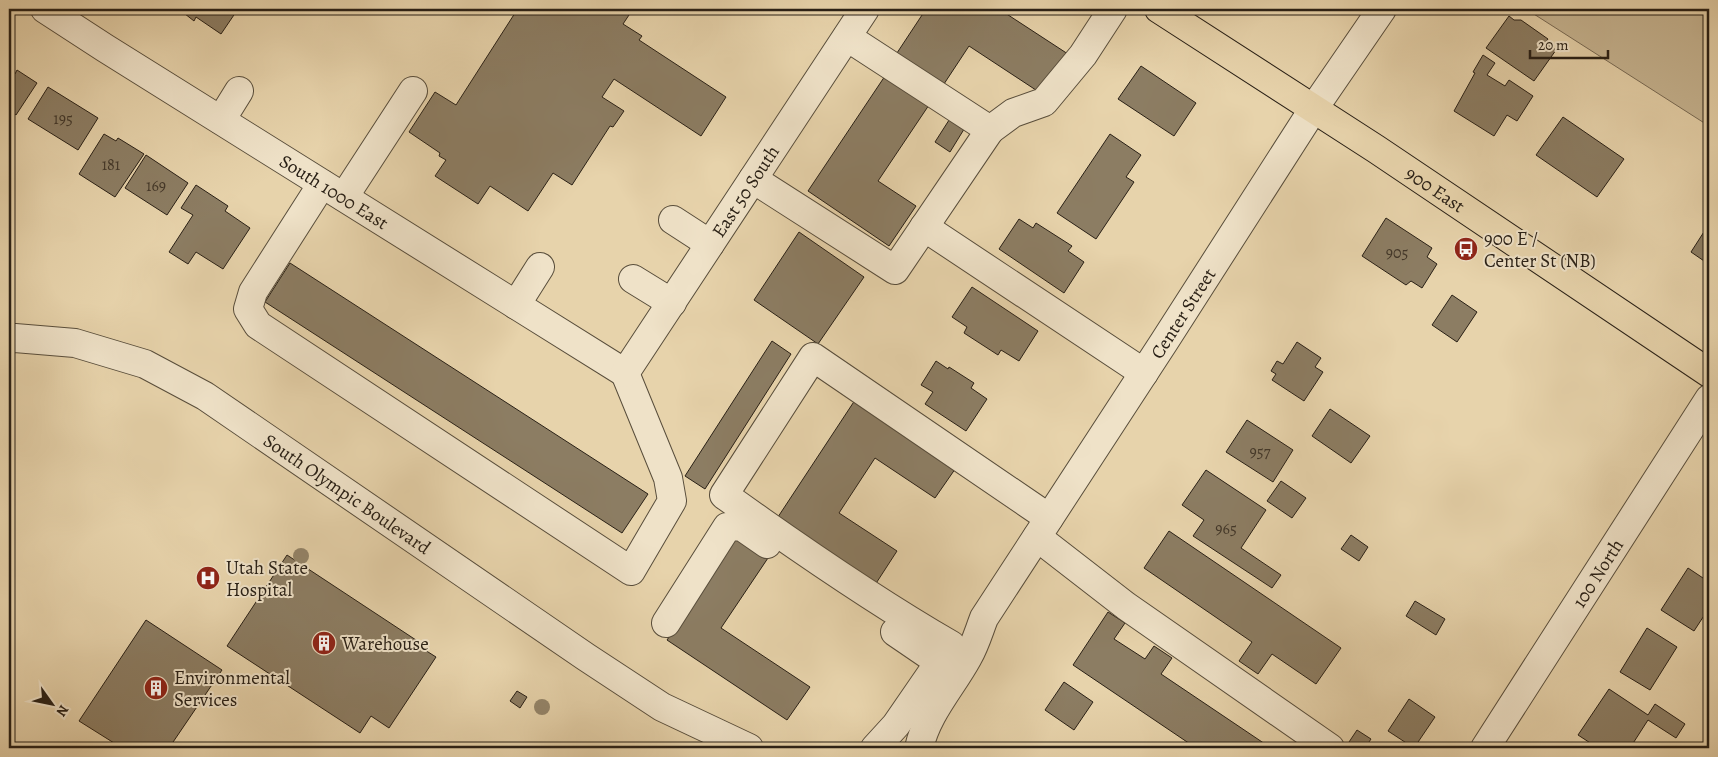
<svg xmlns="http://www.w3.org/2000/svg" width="1718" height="757" viewBox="0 0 1718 757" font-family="Alegreya,serif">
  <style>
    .green { fill: #c7b592; stroke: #786a54 }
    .building { fill: #8c7d63; stroke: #292016 }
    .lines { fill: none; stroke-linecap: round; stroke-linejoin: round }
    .minor-casing { stroke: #584d3b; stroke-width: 30 }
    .major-casing { stroke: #292016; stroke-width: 30 }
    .path { stroke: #292016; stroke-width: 3; stroke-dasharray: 4 2.5; stroke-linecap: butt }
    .minor { stroke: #efe2c8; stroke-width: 28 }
    .major { stroke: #e7d3ab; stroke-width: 28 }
    .tree { fill: #94856a }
    .labels { text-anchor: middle; stroke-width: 4; stroke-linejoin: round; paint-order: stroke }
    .number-label { font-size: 16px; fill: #423729 }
    .street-label { font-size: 19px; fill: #292016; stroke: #efe2c8 }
    .poi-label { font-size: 19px; fill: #292016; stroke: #efe2c8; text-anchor: start }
  </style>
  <rect width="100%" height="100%" fill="#e7d3ab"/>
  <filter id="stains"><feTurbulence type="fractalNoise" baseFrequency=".004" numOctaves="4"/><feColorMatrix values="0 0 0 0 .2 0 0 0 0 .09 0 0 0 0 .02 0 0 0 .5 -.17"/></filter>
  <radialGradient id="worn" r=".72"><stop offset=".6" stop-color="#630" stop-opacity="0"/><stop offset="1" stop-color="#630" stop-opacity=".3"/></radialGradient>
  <!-- green -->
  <path class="green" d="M1526 9H1709V126Z"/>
  <!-- building -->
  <path class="building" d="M181 9H238L221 34 196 17 194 21 180 10Z
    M508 9H633L623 24 642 36 639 40 726 97 701 136 614 79 602 97 624 111 613 127 610 126 572 185 553 173 528 211 490 186 478 204 435 176 446 160 439 156 440 153 409 132 435 92 456 105 515 13Z
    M926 9H999L1071 56 1045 96 969 46 940 90 893 59Z
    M1509 16 1514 20H1521L1548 39 1545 43 1556 50 1534 81 1486 48Z
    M1483 55 1495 63 1487 75 1505 86 1509 80 1533 96 1517 121 1507 115 1494 136 1454 111 1475 73 1473 72Z
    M1141 66 1196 103 1174 136 1118 99Z
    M9 70 15 74 17 70 37 83 16 115 9 110Z
    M887 73 931 102 878 181 916 206 889 246 808 191Z
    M48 87 98 118 78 150 28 119Z
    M951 117 966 126 950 152 935 142Z
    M1563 117 1624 159 1597 197 1536 155Z
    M104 134 116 141 118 138 144 154 115 197 79 174Z
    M1110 134 1141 155 1126 177 1134 182 1096 239 1057 213Z
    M146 155 188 183 167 215 125 188Z
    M196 185 228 206 225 211 250 228 223 269 196 252 188 264 169 252 193 215 181 208Z
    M1386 218 1432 248 1427 257 1437 264 1422 288 1411 281 1406 285 1362 256Z
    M1019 219 1033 228 1036 223 1072 246 1068 251 1084 262 1064 293 999 249Z
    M1709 224V270L1705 267 1707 263 1691 252Z
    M799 232 864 277 818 344 754 300Z
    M290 263 648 494 622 533 265 302Z
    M972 287 1038 331 1019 361 1001 350 998 355 964 333 967 327 952 317Z
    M1452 295 1477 312 1457 342 1432 325Z
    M772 341 791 354 705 489 685 476Z
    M1297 342 1321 358 1315 367 1323 372 1304 401 1272 380 1276 374 1271 371 1277 361 1283 364Z
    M936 361 948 369 949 367 974 383 971 388 987 399 966 431 925 404 933 392 921 385Z
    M859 394 960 462 935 498 875 458 839 513 897 551 873 588 774 523Z
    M1330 409 1370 436 1351 463 1312 436Z
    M1247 420 1293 450 1273 482 1226 452Z
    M1206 470 1266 510 1241 548 1281 575 1272 588 1193 536 1204 520 1182 505Z
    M1281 481 1306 498 1292 518 1267 501Z
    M1169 531 1341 648 1316 684 1272 654 1258 674 1239 661 1252 642 1144 568Z
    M739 534 770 555 721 628 810 687 787 720 667 640Z
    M1351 535 1368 547 1359 561 1341 549Z
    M287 555 419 642 417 645 436 657 389 728 371 716 360 733 227 646Z
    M1688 568 1709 582V608L1694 631 1661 610Z
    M1415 601 1445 619 1436 635 1406 616Z
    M1108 612 1125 623 1114 639 1145 659 1154 646 1172 658 1161 674 1271 748H1196L1073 665Z
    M146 620 222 670 169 748H122L79 721Z
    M1647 628 1677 647 1650 690 1620 672Z
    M1064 682 1093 702 1074 730 1045 710Z
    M1609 689 1648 715 1655 704 1685 724 1676 738 1648 720 1630 748H1598L1578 735Z
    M517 691 527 697 520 708 510 701Z
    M1409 699 1435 717 1414 748 1388 731Z
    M1357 730 1371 739 1365 748H1345Z"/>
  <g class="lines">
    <!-- minor casing -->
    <g class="minor-casing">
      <g id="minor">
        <path id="s1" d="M45 9 105 48 625 373"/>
        <path d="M221 120 239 91"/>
        <path d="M990 130 1013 113 1044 102 1083 55 1113 9"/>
        <path d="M753 179 895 270 990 130 847 37"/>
        <path d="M322 184 253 292 248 309 258 325 631 571 672 501 668 478 625 373"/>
        <path d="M344 197 413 91"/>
        <path d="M673 220 710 244"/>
        <path d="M924 227 1144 373"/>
        <path d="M633 279 672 303"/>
        <path d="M516 305 540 267"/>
        <path id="s2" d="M9 339 15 338 75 343 145 364 205 396 586 657 662 707 749 748"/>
        <path id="s3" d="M625 373 865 9"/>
        <path d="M1037 537 1126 606 1330 748"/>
        <path d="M666 623 727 527 741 526 767 544"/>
        <path d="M895 632 939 662"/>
        <path d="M951 645C873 600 798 548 724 495L813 357 1049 518"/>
        <path d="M875 748 896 725 949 648"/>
        <path id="s4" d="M919 748C927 713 951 688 968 657 975 645 979 631 984 618L1164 342 1314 108 1382 9"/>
        <path id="s5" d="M1485 748 1709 399"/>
      </g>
    </g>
    <!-- major casing -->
    <g class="major-casing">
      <g id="major">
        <path id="s6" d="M1159 9 1376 149 1709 373"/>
      </g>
    </g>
    <!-- path -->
    <path class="path" d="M1655 9C1669 17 1683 13 1697 9"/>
    <!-- minor -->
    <use href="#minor" class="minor"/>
    <!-- major -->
    <use href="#major" class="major"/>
  </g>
  <!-- trees -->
  <g class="tree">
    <circle cx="301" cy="556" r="8"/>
    <circle cx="542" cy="707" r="8"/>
  </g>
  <!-- icons -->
  <defs>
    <g id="bus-disc" transform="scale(1.25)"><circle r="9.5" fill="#8f2418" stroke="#efe2c8"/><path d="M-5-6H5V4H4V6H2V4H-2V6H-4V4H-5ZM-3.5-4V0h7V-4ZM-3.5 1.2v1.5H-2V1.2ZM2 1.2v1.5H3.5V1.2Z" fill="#fff"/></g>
    <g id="hospital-disc" transform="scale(1.25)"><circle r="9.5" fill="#8f2418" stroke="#efe2c8"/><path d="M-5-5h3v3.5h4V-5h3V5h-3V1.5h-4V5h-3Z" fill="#fff"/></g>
    <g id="building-disc" transform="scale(1.25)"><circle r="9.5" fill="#8f2418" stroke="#efe2c8"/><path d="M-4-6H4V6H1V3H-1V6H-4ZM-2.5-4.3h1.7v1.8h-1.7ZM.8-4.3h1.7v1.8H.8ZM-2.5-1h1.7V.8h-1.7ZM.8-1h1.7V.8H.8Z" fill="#fff"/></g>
  </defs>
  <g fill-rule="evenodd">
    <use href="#bus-disc" x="1466" y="249"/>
    <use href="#hospital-disc" x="208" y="578"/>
    <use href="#building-disc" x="324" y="643"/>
    <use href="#building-disc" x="156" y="688"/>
  </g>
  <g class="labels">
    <!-- number labels -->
    <g class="number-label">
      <text x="63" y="124">195</text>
      <text x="111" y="170">181</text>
      <text x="156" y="191">169</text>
      <text x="1397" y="258">905</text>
      <text x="1260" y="457">957</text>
      <text x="1226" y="534">965</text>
    </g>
    <!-- street labels -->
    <g class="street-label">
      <text dy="7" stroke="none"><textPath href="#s6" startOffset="330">900 East</textPath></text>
      <text dy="7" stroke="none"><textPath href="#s3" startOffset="218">East 50 South</textPath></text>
      <text dy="7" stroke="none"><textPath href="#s1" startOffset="342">South 1000 East</textPath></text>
      <text dy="7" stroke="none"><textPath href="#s4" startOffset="510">Center Street</textPath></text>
      <text dy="7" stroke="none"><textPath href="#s2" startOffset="380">South Olympic Boulevard</textPath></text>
      <text dy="7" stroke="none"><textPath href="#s5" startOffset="208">100 North</textPath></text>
    </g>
    <!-- poi labels -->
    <g class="poi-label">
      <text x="1484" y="245">900 E /<tspan x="1484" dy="22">Center St (NB)</tspan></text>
      <text x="226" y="574">Utah State<tspan x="226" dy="22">Hospital</tspan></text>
      <text x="342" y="650">Warehouse</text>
      <text x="174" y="684">Environmental<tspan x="174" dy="22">Services</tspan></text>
    </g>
  </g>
  <!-- margin -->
  <rect width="1718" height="757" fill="none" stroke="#e7d3ab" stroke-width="30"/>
  <rect x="10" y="10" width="1698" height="737" fill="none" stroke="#292016" stroke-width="2.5"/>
  <rect x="15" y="15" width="1688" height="727" fill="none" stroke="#292016"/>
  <!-- north arrow -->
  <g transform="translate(52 704) rotate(123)" stroke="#efe2c8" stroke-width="4" paint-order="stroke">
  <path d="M0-4L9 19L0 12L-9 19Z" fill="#292016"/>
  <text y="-8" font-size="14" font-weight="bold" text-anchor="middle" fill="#292016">N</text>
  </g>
  <!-- scale -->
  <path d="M1530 50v8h78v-8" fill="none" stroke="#292016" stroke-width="2.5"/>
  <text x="1538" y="50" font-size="15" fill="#292016" stroke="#efe2c8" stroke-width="4" paint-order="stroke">20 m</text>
  <rect width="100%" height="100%" filter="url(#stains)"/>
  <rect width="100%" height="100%" fill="url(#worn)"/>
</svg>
